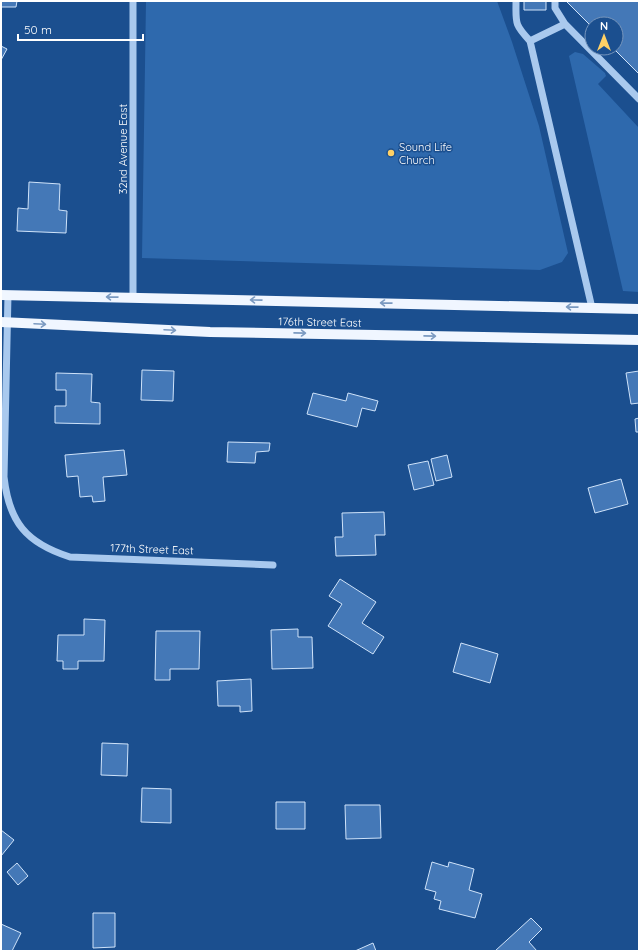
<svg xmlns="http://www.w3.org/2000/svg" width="640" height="952" viewBox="0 0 640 952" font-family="Quicksand,sans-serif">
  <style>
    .green { fill: #2e69ad }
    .building { fill: #4478b7; stroke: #cfe3fa }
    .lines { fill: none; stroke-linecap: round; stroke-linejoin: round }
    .minor { stroke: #a9c9ee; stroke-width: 7 }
    .major { stroke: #f0f6ff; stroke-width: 10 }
    .oneway { stroke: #7b9ac1 }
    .poi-dot { fill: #ffd166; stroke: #1b4f8f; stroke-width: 1.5 }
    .labels { text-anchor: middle; stroke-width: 3; stroke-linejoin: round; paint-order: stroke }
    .poi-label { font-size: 11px; fill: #fff; stroke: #1b4f8f; text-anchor: start }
    .street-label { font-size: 11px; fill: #fff; stroke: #1b4f8f }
  </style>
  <rect width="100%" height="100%" fill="#1b4f8f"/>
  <!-- green -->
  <path class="green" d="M146 1H497L512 42 539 126 568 253 562 262 540 270 142 258Z
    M575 52 583 54 605 73 606 76 598 84 639 128V292L623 291 569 56Z"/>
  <!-- building -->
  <path class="building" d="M1 1H17L16 7H1Z
    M524 1H546V10H524Z
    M566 1H639V74L613 48H616V24H592V27Z
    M592 27V39L586 33Z
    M1 46 7 49 1 60Z
    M29 182 60 184 59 210 67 211 66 233 17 231 18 208 28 209Z
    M142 370 174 371 173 401 141 400Z
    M639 371V403L631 404 626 373Z
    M56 373 92 374 91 402 100 403V424L55 423V406H66V390H56Z
    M313 393 346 401 348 393 378 401 375 411 362 408 357 427 307 414Z
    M639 418V432H636L635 419Z
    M228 442 270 443 269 451 256 452 255 463 227 462Z
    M124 450 127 475 103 477 105 501 93 502 92 496 80 497 78 476 67 477 65 455Z
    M447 455 452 477 436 481 431 459Z
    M428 461 434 485 414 490 408 465Z
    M621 479 628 504 595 513 588 488Z
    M384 512 385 535H375L376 555 336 556 335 537H343L342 513Z
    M340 579 376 602 362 623 384 637 373 654 328 626 342 604 329 596Z
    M84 619 105 620 104 661H78V669H63V661H57L58 635H84Z
    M298 629V637H312L313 668 272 669 271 630Z
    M156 631H200L199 669H170V680H155Z
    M461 643 498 654 490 683 453 672Z
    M251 679 252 711 240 712V706H218L217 681Z
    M102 743 128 744 127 776 101 775Z
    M142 788 171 789V823L141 822Z
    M276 802H305V829H276Z
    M345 805H380L381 838 346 839Z
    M1 830 14 840 1 856Z
    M432 862 448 867 449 862 474 869 469 890 482 894 475 918 439 909 441 901 434 899 436 892 425 889Z
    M17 863 28 876 18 885 7 872Z
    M93 913H115V947L93 948Z
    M531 918 542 929 529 942 537 951H495Z
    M1 924 21 933 12 951H1Z
    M373 943 376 951H355Z"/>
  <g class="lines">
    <!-- minor -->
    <path class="minor" d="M516 1C516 23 514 24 530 41
      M555 1V8L565 24 639 99
      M565 24 530 41 592 308
      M8 295 4 477C9 522 26 543 70 557L273 565
      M133 297V1"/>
    <!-- major -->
    <path class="major" d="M1 295 639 309
      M1 322 210 332 639 340"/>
  </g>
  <!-- one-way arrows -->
  <defs><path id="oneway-shaft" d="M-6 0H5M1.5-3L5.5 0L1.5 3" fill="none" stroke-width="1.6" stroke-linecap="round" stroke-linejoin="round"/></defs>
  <g class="oneway">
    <use href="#oneway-shaft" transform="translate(112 297) rotate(-179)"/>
    <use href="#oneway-shaft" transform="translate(256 300) rotate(-179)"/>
    <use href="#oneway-shaft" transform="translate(386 303) rotate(-179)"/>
    <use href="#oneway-shaft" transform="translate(572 307) rotate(-179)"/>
    <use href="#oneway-shaft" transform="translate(40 324) rotate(3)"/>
    <use href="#oneway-shaft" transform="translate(170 330) rotate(3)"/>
    <use href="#oneway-shaft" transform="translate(300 333) rotate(1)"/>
    <use href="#oneway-shaft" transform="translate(430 336) rotate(1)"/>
  </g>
  <!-- markers -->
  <circle class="poi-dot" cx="391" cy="153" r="4"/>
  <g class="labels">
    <!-- poi labels -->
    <g class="poi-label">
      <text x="399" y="151">Sound Life<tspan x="399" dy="13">Church</tspan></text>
    </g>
    <!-- street labels -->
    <g class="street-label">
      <text transform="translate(123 149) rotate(-90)" y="4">32nd Avenue East</text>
      <text transform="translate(320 322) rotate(1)" y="4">176th Street East</text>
      <text transform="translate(152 549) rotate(2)" y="4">177th Street East</text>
    </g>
  </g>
  <!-- border -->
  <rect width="640" height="952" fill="none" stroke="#ffffff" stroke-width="4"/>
  <!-- north arrow -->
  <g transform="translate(604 36)"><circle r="19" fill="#1b4f8f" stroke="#7695bc"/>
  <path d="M0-3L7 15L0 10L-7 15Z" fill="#ffd166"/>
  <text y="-6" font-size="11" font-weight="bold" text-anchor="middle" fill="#ffffff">N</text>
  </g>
  <!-- scale -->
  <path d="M18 34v6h125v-6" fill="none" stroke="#ffffff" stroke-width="2"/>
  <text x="24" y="34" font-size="12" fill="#ffffff" stroke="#1b4f8f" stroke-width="3" paint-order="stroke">50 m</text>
</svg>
